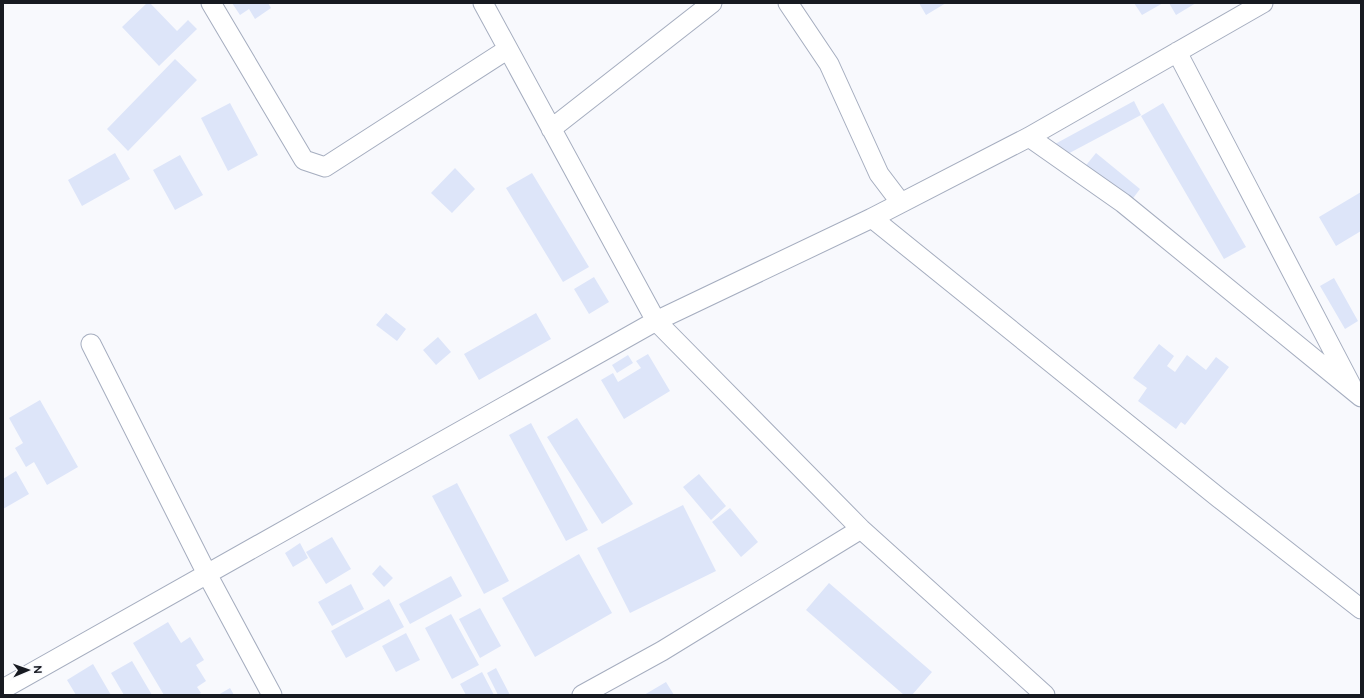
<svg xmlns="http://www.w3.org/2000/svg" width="1364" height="698" viewBox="0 0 1364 698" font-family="Raleway,sans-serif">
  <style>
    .building { fill: #dde5f9 }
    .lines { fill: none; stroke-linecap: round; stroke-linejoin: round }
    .street-casing { stroke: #a5adbf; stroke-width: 21 }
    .street { stroke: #fff; stroke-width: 19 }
  </style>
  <rect width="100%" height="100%" fill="#f8f9fd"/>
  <!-- building -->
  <path class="building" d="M147 3H150L177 31 188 20 197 29 159 66 122 27Z
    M232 3H268L271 8 255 19 249 9 240 15Z
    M919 3H946L926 15Z
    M1134 3H1163L1142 15Z
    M1169 3H1196L1176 15Z
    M175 59 197 80 128 151 107 129Z
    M1134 101 1141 115 1062 157 1055 144Z
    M230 103 258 155 228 171 201 118Z
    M1163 103 1246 247 1224 259 1141 116Z
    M115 153 130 179 82 206 68 180Z
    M1096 153 1140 189 1128 205 1083 169Z
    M180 155 203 195 175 210 153 170Z
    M455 168 475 189 452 213 431 193Z
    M532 173 589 267 563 282 506 188Z
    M1361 192V231L1336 246 1319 217Z
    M594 277 609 302 589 314 574 289Z
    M1334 278 1358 321 1345 329 1320 286Z
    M386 313 406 329 397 341 376 325Z
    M536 313 551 339 479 380 464 354Z
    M438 337 451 352 436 365 423 350Z
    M1159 344 1174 356 1167 366 1175 372 1187 355 1206 370 1216 357 1229 367 1185 425 1181 422 1176 429 1138 401 1147 388 1133 378Z
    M648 354 670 391 624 419 601 380 613 373 618 382 641 368 636 361Z
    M628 355 633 363 617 373 612 365Z
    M40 400 78 467 47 485 34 462 26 467 15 448 23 443 9 418Z
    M577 418 633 504 602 524 547 437Z
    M531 423 588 530 566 541 509 435Z
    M16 471 29 494 3 509V479Z
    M699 474 726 506 711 520 683 487Z
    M457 483 509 581 484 594 432 496Z
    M683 505 716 571 630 613 597 548Z
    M730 508 758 542 741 557 712 522Z
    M332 537 351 569 326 584 306 552Z
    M300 543 308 558 293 567 285 553Z
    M579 554 612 613 535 657 502 598Z
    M380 565 393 578 384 587 372 574Z
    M451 576 462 596 410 624 399 604Z
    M829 583 932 672 912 695H904L806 610Z
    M351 584 364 609 332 626 318 602Z
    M389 599 404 627 346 658 331 631Z
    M480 608 501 646 480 658 459 619Z
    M451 614 479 665 452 679 425 628Z
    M168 622 181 643 190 637 204 660 196 665 206 681 197 687 201 693 198 695H164L133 643Z
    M406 633 420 660 396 672 382 646Z
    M132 661 152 695H124L111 673Z
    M93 664 111 695H76L67 680Z
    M496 668 510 695H498L487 673Z
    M482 672 494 695H466L460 684Z
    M666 682 674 695H644Z
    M230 688 234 695H218Z"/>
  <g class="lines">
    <!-- street casing -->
    <g class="street-casing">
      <path id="street" d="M211 3 304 160 325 167 508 49
        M483 3 656 321 861 529 1045 695
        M788 3 829 64 879 174 901 203
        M1177 52 1351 385
        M551 129 712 3
        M1029 137 1123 203 1361 397
        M872 218 1219 498 1361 609
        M91 344 207 574 272 695
        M3 689 656 321 872 218 1029 137 1263 3
        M582 695 662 651 861 529"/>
    </g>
    <!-- street -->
    <use href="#street" class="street"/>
  </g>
  <!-- border -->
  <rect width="1364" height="698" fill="none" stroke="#171a21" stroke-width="8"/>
  <!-- north arrow -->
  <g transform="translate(28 670) rotate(88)" stroke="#f8f9fd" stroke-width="3" paint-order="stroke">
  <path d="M0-3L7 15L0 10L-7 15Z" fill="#171a21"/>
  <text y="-6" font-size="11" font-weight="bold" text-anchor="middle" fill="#171a21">N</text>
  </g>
</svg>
